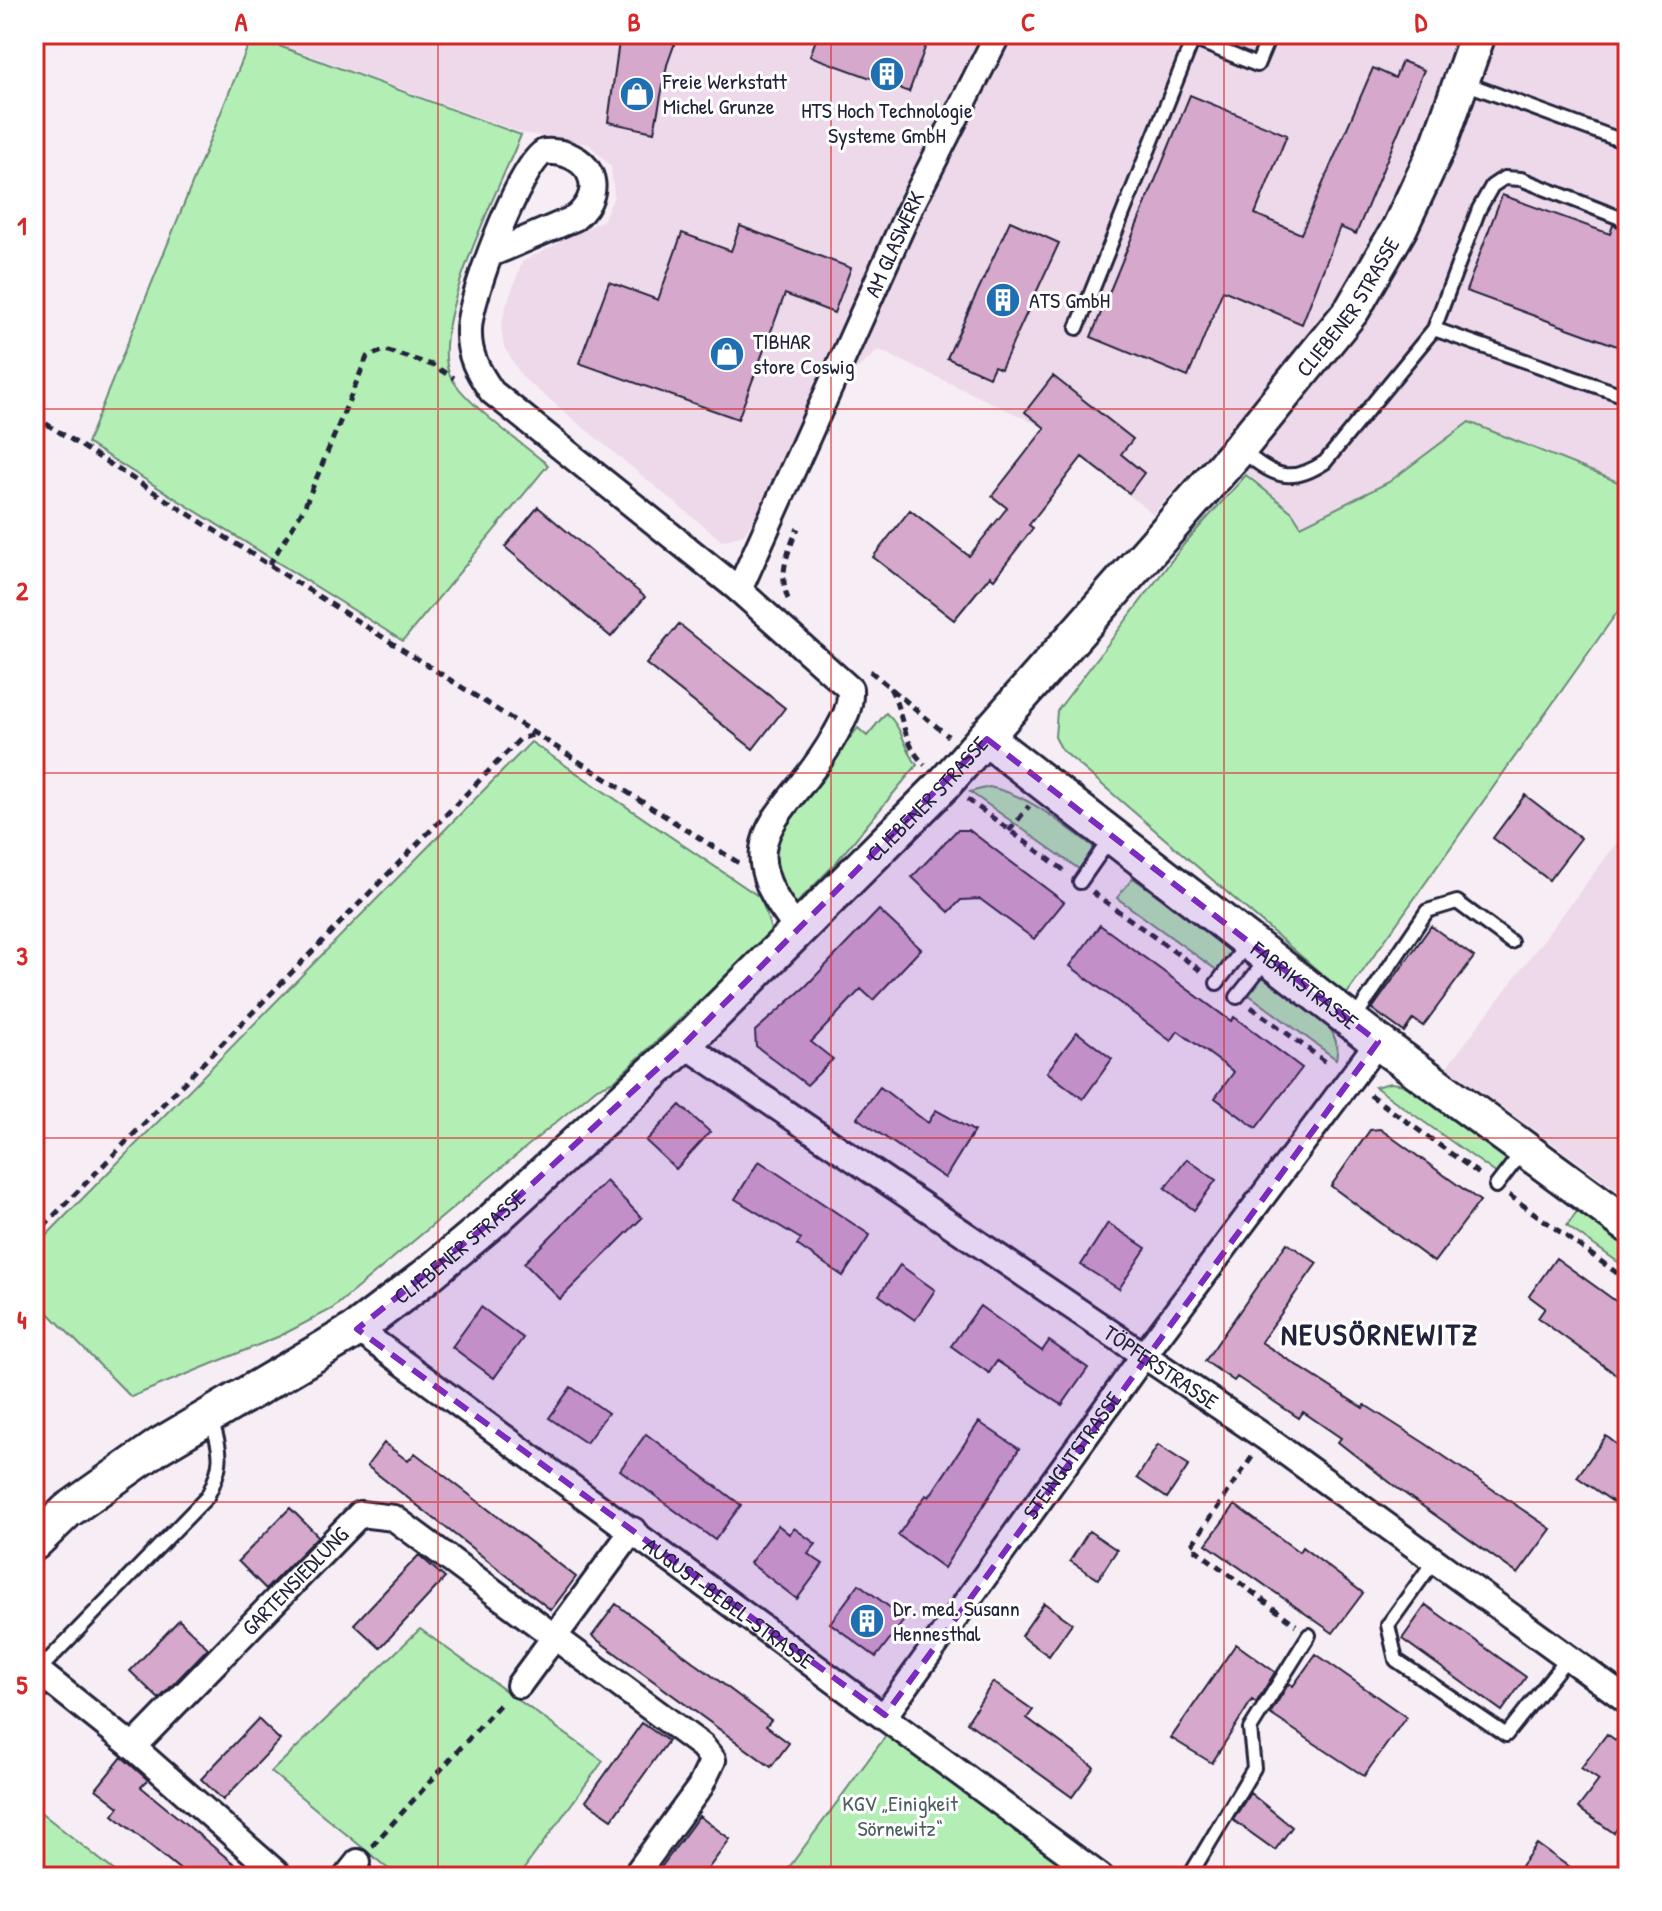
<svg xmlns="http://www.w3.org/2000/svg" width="1662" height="1911" viewBox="0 0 1662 1911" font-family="'Patrick Hand',sans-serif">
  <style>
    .built { fill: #edd9e9 }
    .green { fill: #b3efb5; stroke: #6a8878; stroke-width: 2 }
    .building { fill: #d5a8cc; stroke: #22223b; stroke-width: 2 }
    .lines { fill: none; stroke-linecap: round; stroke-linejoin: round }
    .lane-casing { stroke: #22223b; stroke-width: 18 }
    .street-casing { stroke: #22223b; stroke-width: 30 }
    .secondary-casing { stroke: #22223b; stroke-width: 40 }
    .path { stroke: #22223b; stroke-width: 5; stroke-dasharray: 8 6; stroke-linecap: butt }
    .lane { stroke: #fff; stroke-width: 12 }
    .street { stroke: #fff; stroke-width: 24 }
    .secondary { stroke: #fff; stroke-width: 34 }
    .marked { fill: #7b2cbf; fill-opacity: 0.2; stroke: #7b2cbf; stroke-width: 6; stroke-dasharray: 16 10; stroke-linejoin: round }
    .grid { fill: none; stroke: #d62828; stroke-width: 2; stroke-opacity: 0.55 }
    .labels { text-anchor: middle; stroke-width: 6; stroke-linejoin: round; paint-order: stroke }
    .poi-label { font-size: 22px; fill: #22223b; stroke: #fff; text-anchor: start }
    .street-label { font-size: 22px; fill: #22223b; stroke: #fff }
    .park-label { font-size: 22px; fill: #4e6060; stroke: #fff }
    .district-label { font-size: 30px; font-weight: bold; letter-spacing: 2px; fill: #22223b; stroke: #fff }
    .neatline { fill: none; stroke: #d62828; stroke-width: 3 }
    .grid-label { font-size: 26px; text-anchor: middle; font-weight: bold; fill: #d62828 }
  </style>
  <rect width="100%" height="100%" fill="#f7eef5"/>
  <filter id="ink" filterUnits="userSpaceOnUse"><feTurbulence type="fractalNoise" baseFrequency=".0125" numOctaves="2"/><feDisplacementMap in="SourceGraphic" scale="16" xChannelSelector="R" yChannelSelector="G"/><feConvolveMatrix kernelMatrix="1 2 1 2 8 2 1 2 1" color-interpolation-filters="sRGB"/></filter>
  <g filter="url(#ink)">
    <!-- built -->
    <path class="built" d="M252 34H1628V486L1468 421 1389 481 1301 525 1292 511 1213 447 1153 514 1045 428 879 350 803 415 759 513 743 535 722 541 523 378 504 347 501 328 505 309 522 262 603 220 614 196 611 167 589 144 522 133Z
      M1628 828V1198L1447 1067Z"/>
    <!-- green -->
    <path class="green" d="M252 36 521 135C500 186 430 323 449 373 459 399 525 446 548 465L403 641 87 443Z
      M1469 422 1628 486V607L1623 604 1346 995 1062 750 1055 737 1057 711 1185 543 1246 475 1292 512 1301 526 1389 482Z
      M886 713C902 727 904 747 917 765L833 866 795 905C736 845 820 776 858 728L867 736Z
      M531 742 761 898 772 933 614 1081 597 1088 332 1309 280 1336 131 1397 34 1298V1248Z
      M989 787C1029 795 1061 823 1094 847L1079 869 970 792Z
      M1133 878 1232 949 1218 971 1117 898Z
      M1263 974C1290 994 1345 1020 1336 1059L1248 994Z
      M1390 1083C1427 1084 1480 1135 1511 1157L1497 1174 1375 1087Z
      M1580 1207 1628 1243V1269L1567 1226Z
      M420 1629 603 1761 518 1877H398L271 1772Z
      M888 1733 1087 1877H782Z
      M34 1807 122 1877H34Z"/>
    <!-- building -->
    <path class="building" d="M620 34H678L667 65 654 132 608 122Z
      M818 34H930L909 92 810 56Z
      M1402 61 1424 70 1356 234 1340 227 1302 324 1223 290 1188 377 1091 337 1190 95 1287 135 1255 214 1301 234 1373 68 1395 78Z
      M1502 195 1610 234 1613 225 1628 230V350L1466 291Z
      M1010 221 1059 243 1001 369 994 366 989 377 947 358Z
      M740 226 851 268 834 313 785 294 738 419 579 363 609 282 658 300 682 233 731 251Z
      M1053 376 1133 439 1121 454 1144 473 1129 493 1082 457 1029 525 1033 528 994 579 990 576 954 620 873 557 910 510 969 556 1007 508 992 496 1045 428 1025 412Z
      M538 507 645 597 611 637 505 547Z
      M679 624 785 708 753 749 646 664Z
      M1525 795 1581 838 1549 880 1493 838Z
      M957 830H969L1064 902 1034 939 980 899 961 900 949 912 912 877Z
      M879 910 921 949 873 1000 861 989 811 1042 833 1059 807 1085 756 1046 755 1031 806 986Z
      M1100 925 1231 1021 1234 1017 1302 1068 1256 1128 1215 1098 1234 1072 1178 1031 1171 1041 1070 966Z
      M1431 926 1474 957 1423 1026 1413 1019 1404 1032 1372 1009Z
      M1077 1032 1112 1059 1083 1099 1047 1072Z
      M880 1087 928 1123 936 1110 974 1131 945 1178 857 1118Z
      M680 1105 710 1132 676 1169 646 1141Z
      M1380 1129 1480 1201 1434 1262 1331 1186 1370 1130Z
      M1187 1159 1216 1180 1194 1210 1165 1188Z
      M759 1161 870 1235 843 1276 797 1245 801 1239 735 1199Z
      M606 1181 642 1218 560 1299 524 1263Z
      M1108 1223 1146 1248 1119 1289 1081 1265Z
      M1287 1243 1317 1263 1261 1342 1363 1408 1365 1405 1426 1444 1551 1529 1518 1574 1397 1488 1338 1442 1341 1438 1303 1412 1299 1418 1237 1377 1234 1381 1205 1361Z
      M1556 1258 1628 1310V1383L1538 1318 1545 1308 1529 1296Z
      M900 1265 935 1290 915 1320 879 1295Z
      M980 1306 1042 1351 1049 1341 1088 1368 1062 1405 997 1361 989 1373 951 1346Z
      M481 1307 523 1338 494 1378 452 1347Z
      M571 1387 608 1413 586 1443 549 1418Z
      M979 1422 1019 1449 944 1568 898 1535 926 1495 929 1497Z
      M646 1434 741 1505 715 1540 620 1470Z
      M1606 1436 1628 1453V1512L1577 1477Z
      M384 1443 408 1461 415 1453 576 1577 551 1610 367 1466Z
      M1158 1445 1189 1465 1167 1498 1137 1478Z
      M1235 1505 1299 1552 1302 1547 1363 1593 1333 1633 1206 1544Z
      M290 1508 318 1536 266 1589 238 1561Z
      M778 1525 789 1534 794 1528 816 1544 808 1554 823 1564 797 1599 750 1563Z
      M1089 1531 1117 1550 1098 1579 1070 1561Z
      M419 1555 445 1578 380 1648 354 1624Z
      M859 1584 905 1619 876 1657 830 1623Z
      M1044 1603 1072 1623 1049 1656 1021 1636Z
      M616 1604 771 1720 766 1726 789 1743 771 1767 592 1636Z
      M1426 1605 1526 1677 1502 1711 1402 1639Z
      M179 1620 208 1648 159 1699 130 1671Z
      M1236 1644 1275 1672 1256 1703 1252 1700 1212 1763 1171 1738Z
      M1316 1654 1406 1717 1364 1776 1270 1714 1289 1683 1293 1686Z
      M993 1682 1033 1710 1027 1718 1094 1767 1072 1797 967 1722Z
      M258 1719 280 1740 223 1800 201 1779Z
      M642 1723 668 1741 612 1819 586 1801Z
      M1607 1734 1628 1749V1813L1614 1833 1578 1808 1599 1780 1581 1768Z
      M122 1757 148 1780 141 1787 250 1877H189L113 1815 119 1807 96 1789Z
      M1250 1793 1292 1827 1275 1850 1233 1820Z
      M699 1816 730 1839 702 1877H654Z
      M1537 1844 1583 1877H1513Z"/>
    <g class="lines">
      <!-- lane casing -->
      <g class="lane-casing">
        <path id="lane" d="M1181 34 1257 65 1270 34
          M1462 82 1628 143
          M1077 328 1193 39
          M1434 329 1628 397
          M1242 451C1273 475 1289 486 1325 462L1434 329 1479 209 1492 186 1504 178 1521 179 1628 221
          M1080 882 1110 839
          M1217 983 1247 944
          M1237 997 1267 959
          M1354 1019 1427 911 1457 902 1511 942
          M1496 1186 1522 1152
          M1434 1561 1388 1625 1396 1660 1506 1735 1568 1657
          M35 1674 207 1497C224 1464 222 1453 211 1419
          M1189 1877 1254 1768 1250 1729 1309 1635"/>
      </g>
      <!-- street casing -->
      <g class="street-casing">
        <g id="street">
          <path id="s1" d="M491 254 575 218C611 188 587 149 544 152 519 167 469 299 469 330 468 355 478 372 492 392L739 590 911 206 998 34"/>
          <path d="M739 590 850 689C851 708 844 719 835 735 791 817 718 834 799 931"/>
          <path id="s2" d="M684 1044 1266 1438 1628 1701"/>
          <path id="s3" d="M357 1329 1101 1877"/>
          <path d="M38 1671 133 1747 281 1877"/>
          <path d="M519 1685 633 1530"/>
          <path id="s4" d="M885 1715 1144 1355 1378 1042"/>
          <path id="s5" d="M133 1747 360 1514 394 1518 702 1746 713 1760 700 1787 634 1877"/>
          <path d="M346 1877 358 1862"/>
        </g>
      </g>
      <!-- secondary casing -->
      <g class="secondary-casing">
        <g id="secondary">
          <path id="s6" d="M987 739 1378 1042 1628 1225"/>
          <path id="s7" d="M34 1543 67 1511 159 1446 357 1329 425 1277 493 1220 684 1044 945 783 1239 449 1352 310 1399 229 1439 144 1478 34"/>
        </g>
      </g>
      <!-- path -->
      <path class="path" d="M34 416 739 863
        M269 565 304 508 367 357 385 350 432 365 454 378
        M788 599C778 574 788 551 798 528
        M870 671 948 736
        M890 688C904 715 902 743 925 765
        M967 799 1065 871
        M1009 831 1029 806
        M1092 892 1204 973
        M1251 1007 1330 1065
        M1370 1095 1482 1176
        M1509 1195 1628 1281
        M34 1236 520 739 533 735
        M1252 1457 1191 1546 1296 1625
        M372 1846 502 1702"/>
      <!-- lane -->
      <use href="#lane" class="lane"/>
      <!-- street -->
      <use href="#street" class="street"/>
      <!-- secondary -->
      <use href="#secondary" class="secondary"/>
    </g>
  </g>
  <!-- marked area -->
  <path class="marked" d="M987 739 1378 1042 885 1715 357 1329 493 1220 684 1044Z"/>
  <!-- grid -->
  <path class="grid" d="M438 34V1877M831 34V1877M1224 34V1877M34 409H1628M34 773H1628M34 1138H1628M34 1502H1628"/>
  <!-- icons -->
  <defs>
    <g id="building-disc" transform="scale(1.8)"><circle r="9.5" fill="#1f6fb2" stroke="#fff"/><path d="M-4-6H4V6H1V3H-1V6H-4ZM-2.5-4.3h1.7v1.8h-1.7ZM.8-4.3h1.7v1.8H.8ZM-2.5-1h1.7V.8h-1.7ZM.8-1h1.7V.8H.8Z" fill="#fff"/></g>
    <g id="shop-disc" transform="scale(1.8)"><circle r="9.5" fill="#1f6fb2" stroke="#fff"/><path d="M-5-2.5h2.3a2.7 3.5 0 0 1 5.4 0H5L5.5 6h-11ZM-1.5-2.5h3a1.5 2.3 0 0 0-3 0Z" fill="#fff"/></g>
  </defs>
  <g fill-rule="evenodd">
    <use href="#building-disc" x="887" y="74"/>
    <use href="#shop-disc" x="637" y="94"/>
    <use href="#building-disc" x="1003" y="300"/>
    <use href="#shop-disc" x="727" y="354"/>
    <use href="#building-disc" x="867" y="1621"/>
  </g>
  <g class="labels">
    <!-- poi labels -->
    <g class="poi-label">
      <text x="663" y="89">Freie Werkstatt<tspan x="663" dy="25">Michel Grunze</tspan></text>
      <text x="887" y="118" text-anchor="middle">HTS Hoch Technologie<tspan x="887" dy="25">Systeme GmbH</tspan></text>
      <text x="1029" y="308">ATS GmbH</text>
      <text x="753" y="349">TIBHAR<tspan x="753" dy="25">store Coswig</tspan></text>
      <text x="893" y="1616">Dr. med. Susann<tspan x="893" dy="25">Hennesthal</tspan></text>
    </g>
    <!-- street labels -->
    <g class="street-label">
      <text dy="8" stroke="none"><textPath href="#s1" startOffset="1154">AM GLASWERK</textPath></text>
      <text dy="8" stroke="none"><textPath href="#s7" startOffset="1816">CLIEBENER STRASSE</textPath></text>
      <text dy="8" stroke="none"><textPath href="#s7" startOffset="1168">CLIEBENER STRASSE</textPath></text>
      <text dy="8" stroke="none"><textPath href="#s6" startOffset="402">FABRIKSTRASSE</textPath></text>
      <text dy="8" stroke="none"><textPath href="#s7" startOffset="520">CLIEBENER STRASSE</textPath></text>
      <text dy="8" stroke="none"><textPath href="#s2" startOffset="576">TÖPFERSTRASSE</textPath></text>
      <text dy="8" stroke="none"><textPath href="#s4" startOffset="320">STEINGUTSTRASSE</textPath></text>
      <text dy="8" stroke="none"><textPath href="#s5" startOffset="232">GARTENSIEDLUNG</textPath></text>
      <text dy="8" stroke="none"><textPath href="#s3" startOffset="462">AUGUST-BEBEL-STRASSE</textPath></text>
    </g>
    <!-- park labels -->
    <g class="park-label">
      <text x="900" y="1811">KGV „Einigkeit<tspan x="900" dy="25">Sörnewitz“</tspan></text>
    </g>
    <!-- district labels -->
    <g class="district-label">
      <text x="1380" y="1345">NEUSÖRNEWITZ</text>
    </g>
  </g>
  <!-- margin -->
  <rect width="1662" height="1911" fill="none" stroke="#fff" stroke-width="88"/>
  <rect x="44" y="44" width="1574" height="1823" class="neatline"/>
  <g class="grid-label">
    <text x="241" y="31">A</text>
    <text x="634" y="31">B</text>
    <text x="1028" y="31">C</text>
    <text x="1421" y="31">D</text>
    <text x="22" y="235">1</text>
    <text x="22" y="600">2</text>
    <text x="22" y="965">3</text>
    <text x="22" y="1329">4</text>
    <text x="22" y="1694">5</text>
  </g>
</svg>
